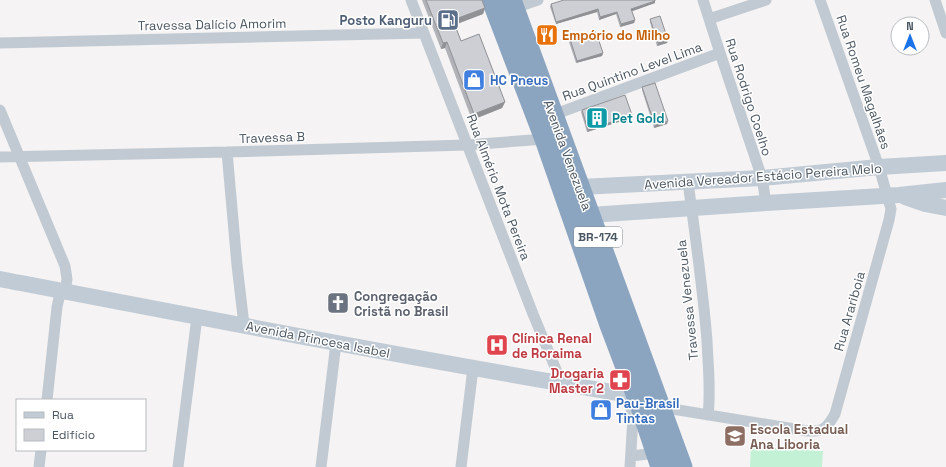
<svg xmlns="http://www.w3.org/2000/svg" width="946" height="467" viewBox="0 0 946 467" font-family="'Space Grotesk',sans-serif">
  <style>
    .green { fill: #c3f1d5 }
    .lines { fill: none; stroke-linecap: round; stroke-linejoin: round }
    .street { stroke: #c1cad2; stroke-width: 11 }
    .secondary { stroke: #c1cbd6; stroke-width: 16 }
    .highway { stroke: #8ba5c1; stroke-width: 21 }
    .wall { fill: #b0b2b7 }
    .shaded-wall { fill: #909195 }
    .building { fill: #cdcfd5; stroke: #909195 }
    .labels { text-anchor: middle; stroke-width: 3; stroke-linejoin: round; paint-order: stroke }
    .shield { fill: #fff; stroke: #808990; stroke-width: 1 }
    .shield-label { font-size: 12px; font-weight: bold; fill: #4a5661 }
    .service-label { font-size: 13px; font-weight: bold; fill: #4e5e75; stroke: #fff; text-anchor: end }
    .street-label { font-size: 13px; fill: #4a5661; stroke: #fff }
    .food-label { font-size: 13px; font-weight: bold; fill: #c56008; stroke: #fff; text-anchor: start }
    .shop-label { font-size: 13px; font-weight: bold; fill: #366cbe; stroke: #fff; text-anchor: start }
    .culture-label { font-size: 13px; font-weight: bold; fill: #0d838f; stroke: #fff; text-anchor: start }
    .worship-label { font-size: 13px; font-weight: bold; fill: #5b616d; stroke: #fff; text-anchor: start }
    .health-label { font-size: 13px; font-weight: bold; fill: #be3a42; stroke: #fff; text-anchor: start }
    .education-label { font-size: 13px; font-weight: bold; fill: #785e54; stroke: #fff; text-anchor: start }
  </style>
  <rect width="100%" height="100%" fill="#f5f3f3"/>
  <!-- green -->
  <path class="green" d="M751 447 823 451 822 467H750Z"/>
  <g class="lines">
    <!-- street -->
    <path class="street" d="M411 0 533 314 562 384
      M703 0 720 53 762 178 766 203
      M935 0 946 33
      M514 8 538 0
      M709 19 766 0
      M0 43 424 33
      M0 110 65 266 67 279 66 286 59 298 57 307 47 400
      M553 115 720 53
      M227 152 237 265 244 325
      M0 157 227 152 467 145 545 139
      M688 182C695 235 703 288 707 341 708 365 711 391 708 415
      M627 399 630 405 633 417 630 467
      M660 407 807 431C824 432 827 428 835 414L889 220 891 209 879 167 820 0
      M631 456 648 454 658 457
      M39 467 41 450
      M178 467 197 317
      M321 467 336 343
      M461 467 473 368"/>
    <!-- secondary -->
    <path class="secondary" d="M580 187 762 178 879 167 946 163
      M905 197 925 204 946 208
      M590 215 766 203 899 195 946 190
      M0 279C208 319 415 359 624 394L630 391 632 384"/>
    <!-- highway -->
    <path class="highway" d="M492 0 545 139 610 325 641 407 661 467
      M511 0 682 467"/>
  </g>
  <!-- wall -->
  <path class="wall" d="M422 0H482L485 8 483 14 455 25 461 41 505 102 502 108 472 120 445 48 441 49Z
    M655 1V3L632 11 635 20 634 23 620 27 616 14 599 20 597 12 556 24 550 7 551 4Z
    M650 19 668 40 667 43 657 46 650 22Z
    M570 39 603 53 602 56 576 63 569 42Z
    M642 87 667 124 654 128 642 90Z
    M582 110 631 118 587 132 581 112Z"/>
  <!-- shaded-wall -->
  <path class="shaded-wall" d="M655 1V3L630 12 631 9Z
    M485 8 483 14 451 26 453 20Z
    M598 9 597 12 556 24V22Z
    M617 12 616 14 599 20 600 17Z
    M635 20 634 23 620 27 621 24Z
    M668 40 667 43 657 46 658 43Z
    M447 42 445 48 441 49 443 43Z
    M603 53 602 56 576 63 577 61Z
    M505 102 502 108 472 120 474 114Z
    M632 115 631 118 587 132 588 130Z
    M668 121 667 124 654 128 655 125Z"/>
  <!-- building -->
  <path class="building" d="M426 0H482L485 8 453 20 461 41 479 34 505 102 474 114 447 42 443 43Z
    M564 0H655V1L631 9 635 20 621 24 617 12 600 17 598 9 556 22 551 4Z
    M660 16 668 40 658 43 650 19Z
    M596 32 603 53 577 61 570 39Z
    M655 83 668 121 655 125 642 87Z
    M625 95 632 115 588 130 582 110Z"/>
  <!-- icons -->
  <defs>
    <g id="fuel-square" transform="scale(1.15)"><rect x="-9" y="-9" width="18" height="18" rx="4" fill="#5c6f8a" stroke="#fff"/><path d="M-5.5-6h7V0h2V4h1.3V-2.5L3-4.5l.8-.8L6-3V5H2.5V1h-1V6h-7ZM-4.2-4.7v3.2H.2V-4.7Z" fill="#fff"/></g>
    <g id="restaurant-square" transform="scale(1.15)"><rect x="-9" y="-9" width="18" height="18" rx="4" fill="#e8710a" stroke="#fff"/><path d="M-5-6h1v4h1v-4h1v4h1v-4h1v5L-1.5 .5V6h-2V.5L-5-1ZM5-6V6H3V1.5H1.5Q1.5-4 5-6Z" fill="#fff"/></g>
    <g id="shop-square" transform="scale(1.15)"><rect x="-9" y="-9" width="18" height="18" rx="4" fill="#3f7fe0" stroke="#fff"/><path d="M-5-2.5h2.3a2.7 3.5 0 0 1 5.4 0H5L5.5 6h-11ZM-1.5-2.5h3a1.5 2.3 0 0 0-3 0Z" fill="#fff"/></g>
    <g id="building-square" transform="scale(1.15)"><rect x="-9" y="-9" width="18" height="18" rx="4" fill="#0f9aa8" stroke="#fff"/><path d="M-4-6H4V6H1V3H-1V6H-4ZM-2.5-4.3h1.7v1.8h-1.7ZM.8-4.3h1.7v1.8H.8ZM-2.5-1h1.7V.8h-1.7ZM.8-1h1.7V.8H.8Z" fill="#fff"/></g>
    <g id="church-square" transform="scale(1.15)"><rect x="-9" y="-9" width="18" height="18" rx="4" fill="#6b7280" stroke="#fff"/><path d="M-1.2-6h2.4v3.5h3.3v2.4h-3.3V6h-2.4V-.1h-3.3v-2.4h3.3Z" fill="#fff"/></g>
    <g id="hospital-square" transform="scale(1.15)"><rect x="-9" y="-9" width="18" height="18" rx="4" fill="#e0444e" stroke="#fff"/><path d="M-5-5h3v3.5h4V-5h3V5h-3V1.5h-4V5h-3Z" fill="#fff"/></g>
    <g id="pharmacy-square" transform="scale(1.15)"><rect x="-9" y="-9" width="18" height="18" rx="4" fill="#e0444e" stroke="#fff"/><path d="M-2-6h4v4h4v4h-4v4h-4v-4h-4v-4h4Z" fill="#fff"/></g>
    <g id="school-square" transform="scale(1.15)"><rect x="-9" y="-9" width="18" height="18" rx="4" fill="#8d6e63" stroke="#fff"/><path d="M0-5L7-2L0 1L-7-2ZM-4 1L0 2.5L4 1V4Q0 6-4 4Z" fill="#fff"/></g>
  </defs>
  <g fill-rule="evenodd">
    <use href="#fuel-square" x="448" y="20"/>
    <use href="#restaurant-square" x="547" y="35"/>
    <use href="#shop-square" x="474" y="80"/>
    <use href="#building-square" x="597" y="118"/>
    <use href="#church-square" x="338" y="303"/>
    <use href="#hospital-square" x="497" y="345"/>
    <use href="#pharmacy-square" x="620" y="380"/>
    <use href="#shop-square" x="601" y="410"/>
    <use href="#school-square" x="735" y="436"/>
  </g>
  <g class="labels">
    <!-- shield labels -->
    <rect class="shield" x="574" y="227" width="48" height="20" rx="3"/>
    <g class="shield-label">
      <text x="598" y="241">BR-174</text>
    </g>
    <!-- service labels -->
    <g class="service-label">
      <text x="432" y="25">Posto Kanguru</text>
    </g>
    <!-- street labels -->
    <g class="street-label">
      <text transform="translate(212 24) rotate(-1)" y="5">Travessa Dalício Amorim</text>
      <text transform="translate(632 71) rotate(-20)" y="5">Rua Quintino Level Lima</text>
      <text transform="translate(864 82) rotate(71)" y="5">Rua Romeu Magalhães</text>
      <text transform="translate(749 97) rotate(72)" y="5">Rua Rodrigo Coelho</text>
      <text transform="translate(272 137) rotate(-2)" y="5">Travessa B</text>
      <text transform="translate(568 155) rotate(70)" y="5">Avenida Venezuela</text>
      <text transform="translate(763 176) rotate(-4)" y="5">Avenida Vereador Estácio Pereira Melo</text>
      <text transform="translate(499 187) rotate(69)" y="5">Rua Almério Mota Pereira</text>
      <text transform="translate(687 300) rotate(-96)" y="5">Travessa Venezuela</text>
      <text transform="translate(849 311) rotate(-74)" y="5">Rua Arariboia</text>
      <text transform="translate(318 339) rotate(11)" y="5">Avenida Princesa Isabel</text>
    </g>
    <!-- food labels -->
    <g class="food-label">
      <text x="562" y="40">Empório do Milho</text>
    </g>
    <!-- shop labels -->
    <g class="shop-label">
      <text x="490" y="85">HC Pneus</text>
      <text x="616" y="408">Pau-Brasil<tspan x="616" dy="15">Tintas</tspan></text>
    </g>
    <!-- culture labels -->
    <g class="culture-label">
      <text x="612" y="123">Pet Gold</text>
    </g>
    <!-- worship labels -->
    <g class="worship-label">
      <text x="354" y="301">Congregação<tspan x="354" dy="15">Cristã no Brasil</tspan></text>
    </g>
    <!-- health labels -->
    <g class="health-label">
      <text x="512" y="343">Clínica Renal<tspan x="512" dy="15">de Roraima</tspan></text>
      <text x="604" y="378" text-anchor="end">Drogaria<tspan x="604" dy="15">Master 2</tspan></text>
    </g>
    <!-- education labels -->
    <g class="education-label">
      <text x="750" y="434">Escola Estadual<tspan x="750" dy="15">Ana Liboria</tspan></text>
    </g>
  </g>
  <!-- legend -->
  <rect x="16" y="399" width="130" height="52" fill="#ffffff" stroke="#b7bbc0"/>
  <rect x="24" y="412" width="20" height="6" fill="#c1cbd6" stroke="#b7bbc0"/>
  <text x="52" y="419" font-size="12" fill="#4a5661">Rua</text>
  <rect x="24" y="429" width="20" height="12" fill="#cdcfd5" stroke="#b7bbc0"/>
  <text x="52" y="439" font-size="12" fill="#4a5661">Edifício</text>
  <!-- north arrow -->
  <g transform="translate(910 36)"><circle r="19" fill="#ffffff" stroke="#b7bbc0"/>
  <path d="M0-3L7 15L0 10L-7 15Z" fill="#1a73e8"/>
  <text y="-6" font-size="11" font-weight="bold" text-anchor="middle" fill="#4a5661">N</text>
  </g>
</svg>
